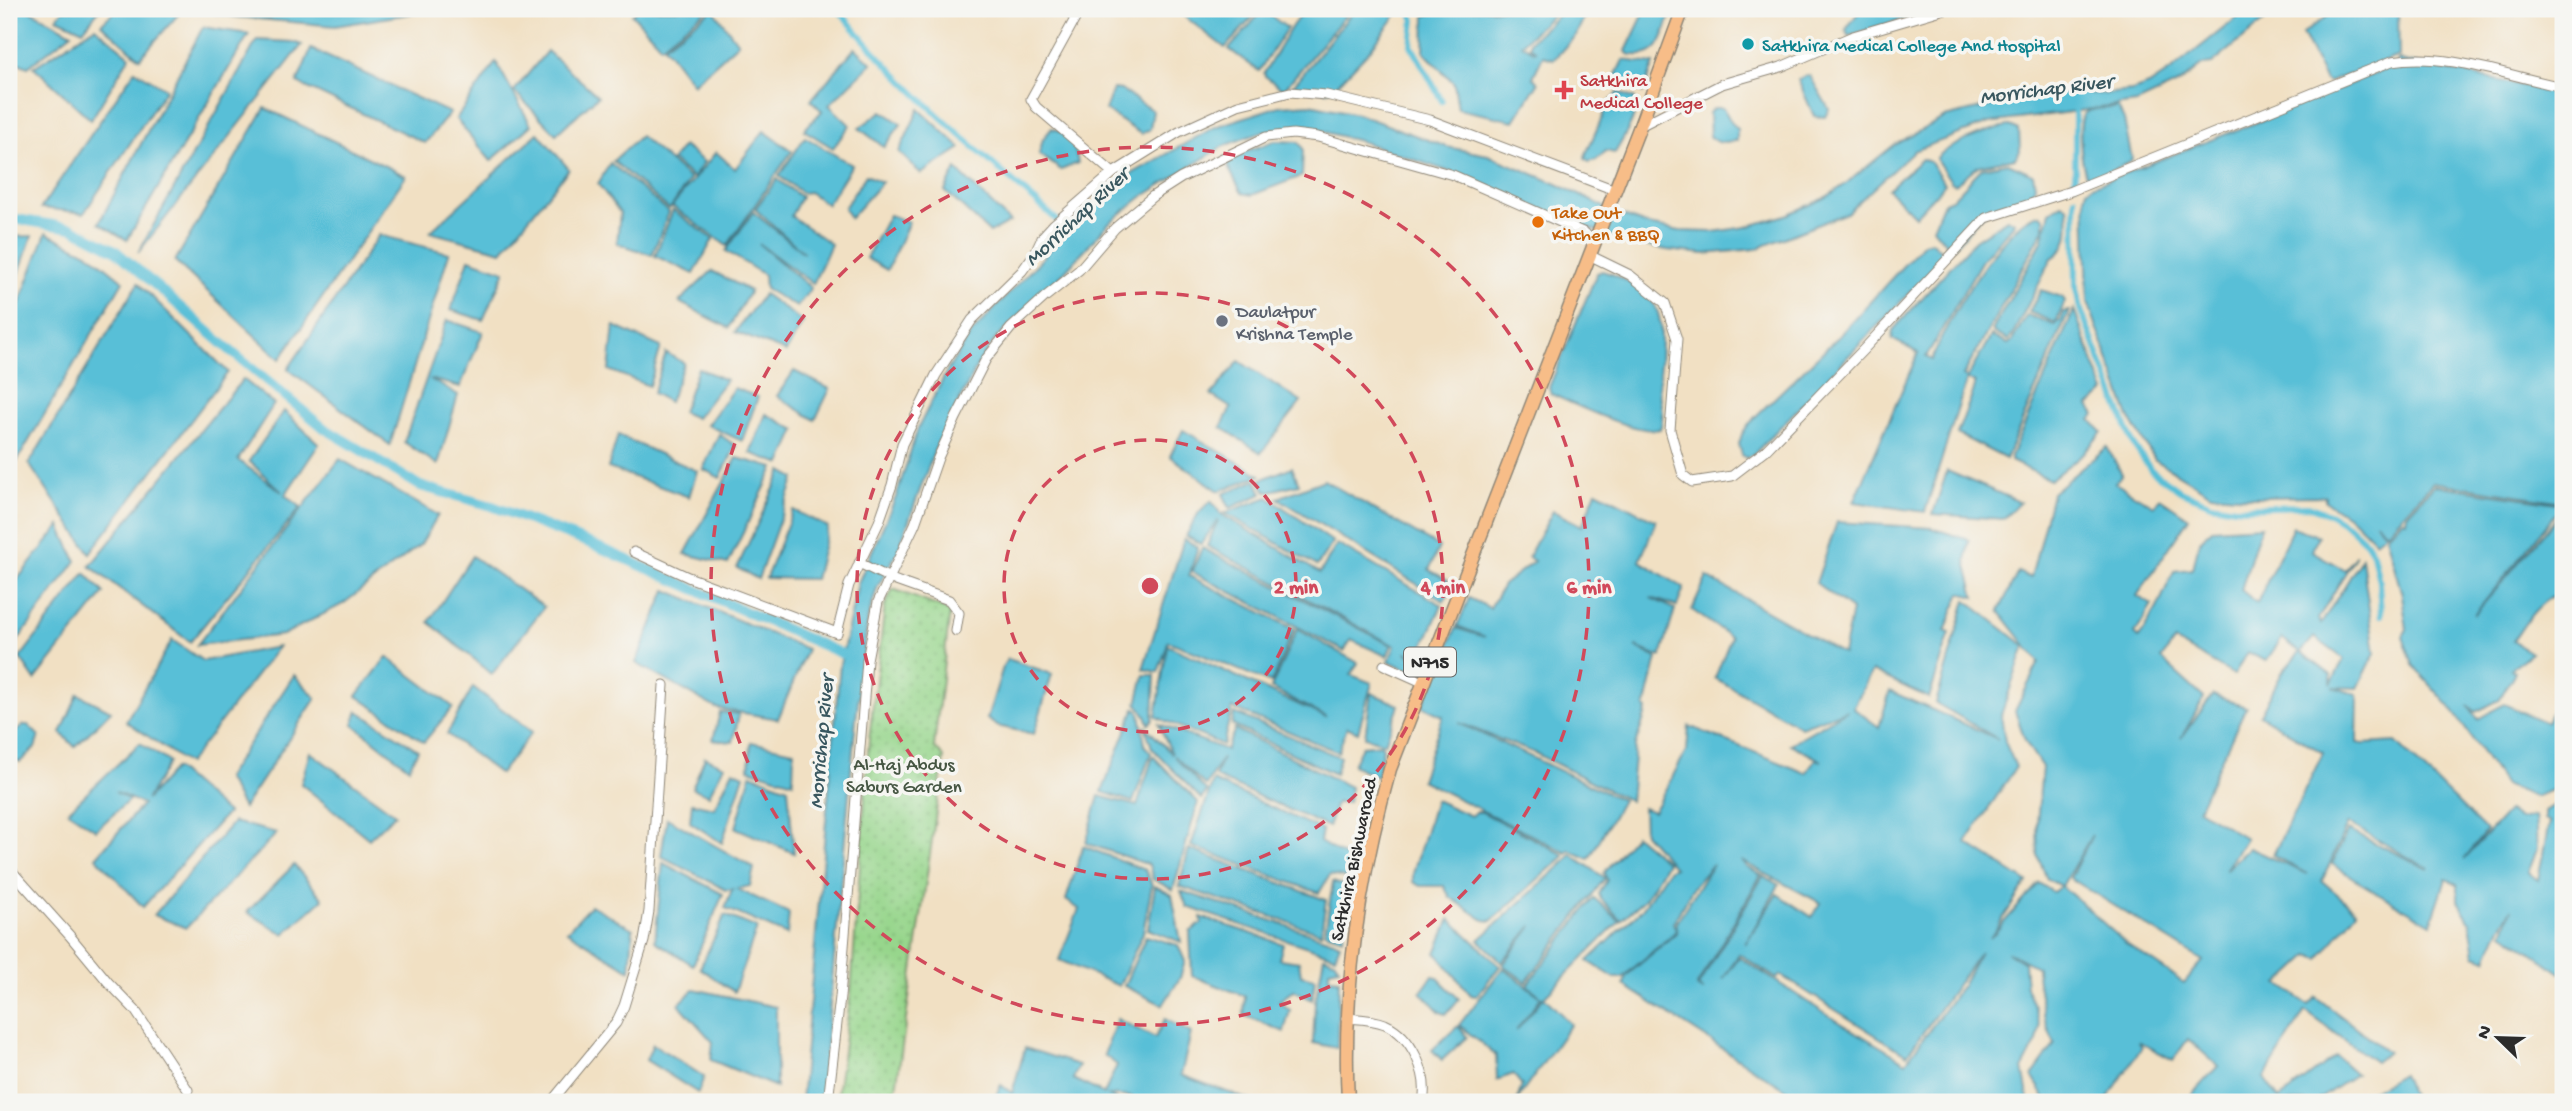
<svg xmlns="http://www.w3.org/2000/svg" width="2572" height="1111" viewBox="0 0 2572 1111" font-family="'Gochi Hand',sans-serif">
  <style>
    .garden { fill: url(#garden-dots); stroke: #61805c; stroke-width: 2 }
    .water { fill: #59bfd7; stroke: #427581; stroke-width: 2; fill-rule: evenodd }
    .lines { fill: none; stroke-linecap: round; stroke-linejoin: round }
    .canal { stroke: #59bfd7; stroke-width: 6 }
    .river { stroke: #59bfd7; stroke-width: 10 }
    .minor-casing { stroke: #8e8677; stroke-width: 11 }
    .highway-casing { stroke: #8e8677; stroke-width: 15 }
    .minor { stroke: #fff; stroke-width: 9 }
    .highway { stroke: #f7bd88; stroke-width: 12 }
    .ring { fill: none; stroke: #d1495b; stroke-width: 3.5; stroke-dasharray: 12 9 }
    .culture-dot { fill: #0f9aa8; stroke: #f6f6f2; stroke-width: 2.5 }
    .health-dot { fill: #e0444e; stroke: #f6f6f2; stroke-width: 2.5 }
    .food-dot { fill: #e8710a; stroke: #f6f6f2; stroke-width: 2.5 }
    .worship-dot { fill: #6b7280; stroke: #f6f6f2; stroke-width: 2.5 }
    .labels { text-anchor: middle; stroke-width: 7; stroke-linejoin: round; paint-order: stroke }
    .shield { fill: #f6f6f2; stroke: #686867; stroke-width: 2 }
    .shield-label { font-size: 18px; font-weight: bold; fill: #2b2b2b }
    .culture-label { font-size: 19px; fill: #0d838f; stroke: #f6f6f2; text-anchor: start }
    .health-label { font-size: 19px; fill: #be3a42; stroke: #f6f6f2; text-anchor: start }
    .food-label { font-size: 19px; fill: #c56008; stroke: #f6f6f2; text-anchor: start }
    .worship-label { font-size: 19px; fill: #5b616d; stroke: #f6f6f2; text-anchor: start }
    .park-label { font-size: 19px; fill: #465643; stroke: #f6f6f2 }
    .street-label { font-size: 19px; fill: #2b2b2b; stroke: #f6f6f2 }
    .water-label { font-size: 21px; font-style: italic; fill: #39575f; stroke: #f6f6f2 }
    .centre { fill: #d1495b; stroke: #f6f6f2; stroke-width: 3.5 }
    .ring-label { font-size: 21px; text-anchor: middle; font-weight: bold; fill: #d1495b; stroke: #f6f6f2; stroke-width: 7; stroke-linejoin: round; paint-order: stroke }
  </style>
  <defs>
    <pattern id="garden-dots" width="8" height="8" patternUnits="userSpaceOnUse" patternTransform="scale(1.75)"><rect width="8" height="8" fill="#97d68c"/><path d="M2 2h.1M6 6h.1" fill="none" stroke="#82b879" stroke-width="1.8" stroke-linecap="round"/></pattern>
  </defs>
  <rect width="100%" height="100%" fill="#f6f6f2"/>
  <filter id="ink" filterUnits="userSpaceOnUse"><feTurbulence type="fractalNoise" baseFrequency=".0143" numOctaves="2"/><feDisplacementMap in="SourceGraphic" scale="14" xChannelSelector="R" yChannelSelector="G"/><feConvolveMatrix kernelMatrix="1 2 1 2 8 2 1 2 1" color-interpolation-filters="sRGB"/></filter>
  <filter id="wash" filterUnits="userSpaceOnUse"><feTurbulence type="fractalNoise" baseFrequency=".00686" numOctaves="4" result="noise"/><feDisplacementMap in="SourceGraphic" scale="28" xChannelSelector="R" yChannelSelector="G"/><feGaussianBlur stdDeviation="1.57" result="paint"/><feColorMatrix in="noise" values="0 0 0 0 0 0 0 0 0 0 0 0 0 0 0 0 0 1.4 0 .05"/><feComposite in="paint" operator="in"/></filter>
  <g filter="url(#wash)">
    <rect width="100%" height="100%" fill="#f1e0c3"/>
    <!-- garden -->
    <path class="garden" d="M893 589 950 611 934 747 944 757 894 1102H836L851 992 869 739 885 605Z"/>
    <!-- water -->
    <path class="water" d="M9 9H28L72 33 28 67 9 59Z
      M64 9H100L83 30 57 18Z
      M117 9H183L140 58 101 24Z
      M193 9H439L335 26 236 17Z
      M638 9H708L661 46 632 14Z
      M713 9 738 43 693 84 664 46Z
      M1174 9H1260L1225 48 1184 16 1183 12Z
      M1305 9H1351L1285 88H1281L1265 76 1264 73 1292 26Z
      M1355 9H1401L1369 51 1334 88 1328 91 1292 87Z
      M1443 9 1459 12 1455 9H1559L1521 44 1536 52 1530 46V41L1565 9H1595L1587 11 1576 35 1554 59 1543 56 1533 77 1538 83 1514 121 1458 109 1454 83 1424 52 1425 16Z
      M1646 9H1672C1664 34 1661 62 1628 54L1626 51Z
      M1861 9H1935L1849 36 1846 31 1847 28Z
      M2248 9H2279L2212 64 2202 65 2178 84 2137 103 1989 123 1913 151 1847 213 1756 249 1704 254 1667 250 1632 243 1576 224 1459 175 1363 142 1310 128 1263 132 1242 139 1222 147 1142 197 1109 223 1066 270 995 340 977 366 935 449 897 553 878 586 868 617 855 728 821 1102H801L840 664 858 583 896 497 918 428 947 371 970 335 1083 215 1121 180 1215 127 1279 106 1310 104 1357 114 1447 147 1488 155 1557 184 1616 213 1648 225 1680 231 1713 232 1746 227 1786 215 1823 199 1843 186 1894 145 1945 117 2026 97 2072 92 2104 94 2132 91 2149 85 2170 71Z
      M2337 9H2398L2399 56 2329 82 2326 81 2302 34Z
      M1263 10 1287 28 1259 71 1229 49Z
      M95 27 130 56 91 120 34 67Z
      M203 27 249 34 127 240 99 223Z
      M257 40 293 42 302 45 138 253Z
      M855 48 872 63 829 105 850 125 833 148 804 130 822 111 811 100Z
      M311 49 450 113 425 143 297 83Z
      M547 51 598 96 556 134 514 91Z
      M1623 60 1654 64 1643 92 1612 83Z
      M2398 60 2563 94V502L2433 482 2387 532 2375 522 2385 533 2375 541 2354 520 2325 501V496L2252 497 2211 494 2154 459 2129 417 2088 302 2085 197 2087 190 2092 186 2283 112 2388 68H2397Z
      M496 62 531 125 491 161 456 119Z
      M135 70 166 89 84 213 41 208Z
      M1806 75 1810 76 1829 109 1825 117 1814 116 1798 80Z
      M1113 89 1121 90 1153 111 1150 129 1141 134 1105 110Z
      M1618 92 1635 99C1639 116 1623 138 1615 153L1606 151 1596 160 1589 162 1585 159 1586 154 1607 106Z
      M265 108 406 176 280 359 175 261Z
      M1714 108H1722C1729 114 1729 123 1737 129V140C1727 144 1718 145 1710 136L1709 113Z
      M2118 108 2124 120 2132 159 2129 163 2089 180C2081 173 2077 122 2084 114 2090 107 2109 108 2118 108Z
      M919 109 961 148 921 174 899 152Z
      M882 111 901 124 884 147 859 128Z
      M2010 126 2019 130 2020 151 2015 158 1978 166 1955 184 1952 183 1936 159C1943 147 1995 127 2010 126Z
      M1052 128C1073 135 1074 143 1078 163L1061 170 1039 154 1043 139Z
      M764 131 792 151 727 246 672 206 669 209 613 161 640 136 690 179 672 206 716 152 735 169Z
      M538 133 569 169 502 251 430 232Z
      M805 137 852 165 827 204 809 192 802 193 779 176Z
      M1275 141 1299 142 1303 149 1302 176 1252 195 1242 193 1229 169 1227 158Z
      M683 146 704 162 693 178 672 160Z
      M1922 159 1930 162 1945 184 1915 216 1888 189Z
      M610 163 669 212 652 255 617 243 620 213 598 184Z
      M2008 163 2033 174 2035 185 2032 197C2019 207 2003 204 1989 211 1975 219 1966 237 1953 247L1947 245 1933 228 1944 202 1952 199 1982 168Z
      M956 169 1010 222 990 233 945 191Z
      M866 175 882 182 850 218 844 208Z
      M777 179 801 197 791 216 831 244 813 284 759 244 811 288 797 307 765 289 764 275 726 251 753 212 804 253 755 209Z
      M2062 204 2068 207C2069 227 2071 248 2052 258L2012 336 2008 340 1993 333V329L2042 241 2050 212Z
      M673 210 713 239 694 274 655 256Z
      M2040 214 2044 217V229L1963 376 1967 378 1991 336 2008 344 2012 341 2027 315 2055 325 2061 320 2063 312 2069 311 2006 459 1957 434 1975 387V383L1967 379 1925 512 1854 502 1918 353 1892 339 1893 330 1975 240 2007 219 2014 221 2013 225 1982 260 1926 357 1932 360C1942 328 2006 218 2040 214Z
      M889 215 909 222 887 270 866 258Z
      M46 233 90 254 123 281 17 461 9 451V331Z
      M379 235 449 253 390 445 288 369Z
      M32 236 9 302V237Z
      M1931 241 1943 253 1941 260 1755 453 1746 458 1742 455 1739 444 1742 434 1755 417 1838 337 1924 243Z
      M469 259 505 271 483 320 451 310Z
      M712 271 750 291 729 328 679 302Z
      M1602 271C1622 276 1652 293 1658 313 1664 331 1659 367 1659 385 1658 401 1666 414 1660 429 1636 435 1574 404 1551 394L1549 387 1597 273Z
      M138 283 228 372 90 553 29 464Z
      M2041 290 2062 297 2065 301 2056 323 2029 312Z
      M764 294 803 322 786 352 735 332Z
      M2074 310 2105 392 2089 406 2095 415 2091 420 2102 432 2086 451 2050 480 2011 461V456Z
      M447 320 483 332 460 387 430 379 458 395 438 465 404 442Z
      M614 326 661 347 649 386 609 370Z
      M666 353 684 363 669 402 653 393Z
      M1239 361 1301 402 1261 453 1221 427 1231 408 1211 395Z
      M698 368 726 380 696 418 682 412Z
      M794 371 830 389 815 420 777 396Z
      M243 379 274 404 238 460 282 492 249 461 284 411 319 444 285 495 301 507 190 642 90 566Z
      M734 388 758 397 742 441 707 425Z
      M766 414 796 430 781 464 750 453Z
      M1183 430 1260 475 1219 491 1170 456Z
      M719 434 736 446 720 478 703 469Z
      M618 435 697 471 689 497 608 468Z
      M2107 447 2122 474 2115 483 2154 506 2160 498 2189 518 2137 596 2152 605 2135 634 2139 638 2157 608 2174 571 2193 569 2199 542 2212 529 2261 526 2241 590 2257 603 2293 527 2318 536 2312 551 2345 570 2356 555 2318 619 2321 624 2362 558 2375 653 2358 688 2333 687 2358 695 2357 743 2363 744 2396 742 2486 831 2464 859 2508 811 2519 819 2535 816 2537 849 2528 873 2538 880 2549 822 2544 819V811L2563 799V974L2503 932 2512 909 2501 926 2487 959 2475 955 2470 922 2458 901V884L2446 879 2431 924 2378 894 2332 864 2348 830 2429 869 2348 823 2322 881 2357 911 2319 959 2310 955 2279 984 2309 1005 2316 997 2388 1052 2375 1062 2305 1011 2264 1078 2279 1099 2336 1056 2356 1074 2315 1102H2185L2218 1066 2188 1039 2173 1060 2138 1041 2142 1047 2105 1102H2048L2032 1076 2055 1044C2045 1027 2037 987 2037 967L2007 952 2024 963 2026 987 2035 1007 2040 1026 2037 1041 2023 1068 2029 1102H1984L1987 1096 1980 1102H1926L1929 1094 1924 1102H1805L1624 985 1626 976 1677 932 1676 923 1713 864 1693 887 1673 923 1676 929 1674 933 1622 978H1615L1588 961 1642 909 1669 869 1674 867 1644 833 1643 808 1653 812 1687 750 1689 726 1806 773 1816 759 1822 761 1790 744 1848 710 1801 727 1715 678 1731 637 1692 610 1707 577 1843 654 1852 610 1816 583 1837 522 1932 528 1969 540 1966 562 1975 597 1961 593 1945 631 1950 633 1929 698 1872 671 1853 708 1879 727 1890 691 1998 739 1936 703 1966 600 2025 646 2001 715 2005 742 2016 767 1966 843 2027 882 1990 938 2039 883 2053 892 2061 886 2047 879 2038 856 2037 824 2042 767 2026 743 2015 711 2039 662 1999 611 2018 572 2031 578 2052 493ZM2314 637 2344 659 2331 684V675L2301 652ZM2282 638 2300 652 2283 671 2260 715 2323 753 2273 855 2307 874 2249 848 2225 870 2246 838 2198 809 2246 707 2213 695 2181 738 2204 698 2161 659 2175 641 2234 675 2247 652 2266 661ZM2092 835 2070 878 2203 961 2184 983 2128 945 2062 886ZM1743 862 1821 903 1812 917 1777 894 1745 944 1779 885 1763 876 1698 986 1704 991 1698 988 1697 985 1761 875 1746 867ZM1980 952 1962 985 1906 1062 1826 1014 1739 957 1723 979 1739 954 1777 979 1780 975 1907 1055Z
      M737 458 774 468 728 564 685 554Z
      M340 459 438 515 421 544 343 604 283 635 197 645Z
      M1292 467 1299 484 1266 492 1260 480Z
      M782 471 795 478 758 579 737 568Z
      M1947 471 2020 502 2003 519 1933 514Z
      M1256 480 1262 494 1230 508 1223 494Z
      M1324 480 1439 547 1429 570 1448 580 1451 591 1444 601 1278 498Z
      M2434 485 2563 504 2474 615 2563 510V600L2561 602 2552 597C2534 607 2525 624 2513 641L2531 653 2511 669 2515 672 2499 700 2476 712 2468 705 2478 719 2504 704 2547 723 2555 702 2563 706V785L2535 797 2504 785 2451 708 2413 665 2403 636 2407 629 2402 595 2386 536 2403 519 2406 520 2407 514Z
      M1596 491 1656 521 1640 561 1684 588 1677 606 1651 598 1675 609 1661 657 1635 647 1657 658 1645 708 1647 709 1635 746 1630 801 1537 754 1459 723 1622 800 1589 859 1569 850 1567 853 1421 780 1443 716 1422 706 1456 628 1485 637 1457 626 1469 598 1490 608 1503 585 1534 561 1528 557 1553 511 1582 526Z
      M1268 497 1333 542 1317 566 1225 513Z
      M1211 501 1221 514 1320 573 1337 544 1442 605 1418 658 1406 652 1420 663 1416 674 1389 661 1395 646 1207 546 1218 520 1201 544 1186 536 1199 512Z
      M793 510 828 527 815 579 766 578Z
      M60 526 76 561 10 651 9 590Z
      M1184 539 1198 547 1189 576 1294 629 1271 683 1168 641 1167 645 1326 717 1271 688 1297 629 1358 663 1351 675 1372 683 1358 732 1347 727 1338 752 1232 708 1223 745 1156 717 1167 646 1158 672 1143 669Z
      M1202 548 1392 645 1387 656 1351 640 1344 651 1192 572Z
      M472 556 544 607 492 674 429 622Z
      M85 573 104 593 35 680 20 658Z
      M666 590 807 649 778 719 716 708 636 663Z
      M172 640 203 661 278 647 188 764 126 721Z
      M387 657 453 707 424 742 357 696Z
      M1008 659 1052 674 1034 734 997 726 987 719 1004 664Z
      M294 675 316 698 243 808 226 778Z
      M1144 675H1155L1153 720 1149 724 1146 715 1137 704Z
      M473 687 532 732 500 774 447 734Z
      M1371 693 1399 705 1385 743 1365 737Z
      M78 694 111 711 75 747 61 733Z
      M1135 708 1140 713 1145 746 1151 753 1133 802 1102 792Z
      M358 711 418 750 409 768 353 724Z
      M720 712 739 714 733 742 713 740Z
      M1234 713 1340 757 1335 774 1232 725Z
      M1159 724 1226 750 1235 729 1350 787 1348 802 1336 803 1328 827 1215 777 1222 758 1206 786 1174 756 1207 792 1201 799 1152 748 1145 726 1172 754Z
      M23 725H28L39 736 35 748 20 762 9 757V737Z
      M751 742 794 751 793 782 749 769Z
      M140 743 169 762 146 800 175 768 227 813 143 907 96 857 143 804 115 792 129 800 96 830 68 811Z
      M1381 744 1383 748 1377 777 1353 765 1362 746Z
      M310 752 395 814 369 839 301 784Z
      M1153 756 1198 802 1173 890 1153 879 1149 865 1086 843 1099 796 1137 806Z
      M705 757 724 766 709 795 692 788Z
      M733 770 744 775 722 843 690 822 692 803 714 808Z
      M751 774 788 788 794 853 736 828Z
      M1213 781 1322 830 1320 842 1354 862 1351 879 1330 875 1319 893 1191 846Z
      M1435 800 1471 816 1475 812H1482L1563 854 1564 856 1491 921 1484 920 1450 897 1444 886H1420L1413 882V873Z
      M667 818 754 868 750 886 737 889 789 913 787 935 725 908 732 889 726 890 661 856Z
      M233 822 277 833 186 928 154 915Z
      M1635 835 1667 862 1645 899 1621 920 1601 899 1599 894 1607 880 1604 873Z
      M1083 846 1145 870 1152 885 1143 933 1119 986 1059 960 1079 909 1066 900Z
      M1189 849 1326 900 1321 933 1179 886Z
      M1571 854 1605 878 1526 982 1503 965 1533 925 1502 962 1479 940 1567 860Z
      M663 863 723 894 693 965 655 941Z
      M294 865 323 899 284 934 247 912Z
      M1333 882 1349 887 1343 938 1325 932Z
      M1155 886 1172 895 1181 942 1148 929Z
      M1181 891 1340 943 1335 956 1187 907Z
      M1594 898 1620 921 1544 997 1571 1024 1517 1100 1522 1085 1513 1074 1497 1080 1496 1055 1459 1025 1503 968 1541 997 1516 1031 1543 998 1527 985Z
      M591 905 633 929 630 970 567 931Z
      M725 915 757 928 734 992 700 968Z
      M1201 917 1283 944 1279 959 1299 962 1301 975 1315 978 1312 1000 1294 990 1279 1001 1290 1010 1284 1032 1244 1015 1245 996 1192 976 1190 932 1202 923Z
      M1450 919 1500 966 1476 996 1471 995 1436 953Z
      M1146 936 1178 945 1185 961 1180 978 1163 1005 1124 986Z
      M1324 956 1334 960 1339 967 1329 969V978L1339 979 1337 1048 1313 1043 1315 1003Z
      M1433 976 1437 977 1459 999 1446 1014 1440 1012 1421 992Z
      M694 989 776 1007V1087L711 1060 713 1042 679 1004Z
      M1117 1019 1155 1038 1165 1019 1191 1033 1181 1075 1254 1102H1132V1097L1107 1095 1120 1102H993L1001 1085 1012 1093 1025 1048 1079 1065 1073 1079 1104 1094 1117 1065 1104 1055Z
      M1458 1026 1467 1037 1442 1060 1432 1050Z
      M653 1044 704 1077 698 1093 646 1060Z
      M2402 1074 2414 1102H2354Z"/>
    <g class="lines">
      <!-- canal -->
      <path class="canal" d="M838 9C906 94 993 163 1074 235
        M1409 9 1414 20 1411 45 1442 101
        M2075 104V183
        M2075 198 2076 289 2082 313 2133 444 2151 470 2180 491 2211 504 2235 508 2308 506 2331 515 2350 527 2366 542 2373 553 2379 582 2381 615"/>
      <!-- river -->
      <path class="river" d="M9 218 72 228 115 250 232 352 324 428 420 486 492 506 589 543 847 656"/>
    </g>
  </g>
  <g filter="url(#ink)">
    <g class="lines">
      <!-- minor casing -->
      <g class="minor-casing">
        <path id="minor" d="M1067 9 1075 19 1031 99 1036 107 1113 173
          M1640 126 1722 84 1781 67 1853 36 1945 9
          M1589 255 1630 275 1665 303 1677 339 1670 430 1683 475 1692 482 1732 476 1766 450 1863 350 1986 218 2071 191 2392 61C2448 52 2508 76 2563 87
          M634 552 688 577 837 633 849 585 879 522 892 485 902 444 936 375 972 320 1022 271 1035 253 1043 236 1053 225 1113 173 1179 132 1238 105 1290 92 1326 95 1430 120 1615 190
          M859 563 896 581 949 600 959 613 956 631
          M1384 665 1422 682
          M9 868 70 936 108 982 135 1010 188 1090
          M1346 1018C1359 1019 1373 1019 1385 1024 1412 1036 1429 1074 1423 1102
          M551 1102 616 1023 624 1006 644 941 649 911 664 685
          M828 1102 840 997 867 660 878 602 915 524 938 458 956 418 986 359 1011 328 1045 297 1079 270 1115 228 1153 196 1181 178 1266 137 1293 134 1318 137 1453 175 1585 233 1593 245"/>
      </g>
      <!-- highway casing -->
      <g class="highway-casing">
        <path id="highway" d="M1348 1102C1342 988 1359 879 1390 769L1640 126 1683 9"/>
      </g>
      <!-- minor -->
      <use href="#minor" class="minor"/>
      <!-- highway -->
      <use href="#highway" class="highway"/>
    </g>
  </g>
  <!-- distance rings -->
  <g class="ring">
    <circle cx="1150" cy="586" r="146"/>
    <circle cx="1150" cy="586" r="293"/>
    <circle cx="1150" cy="586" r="439"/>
  </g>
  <!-- markers -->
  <circle class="culture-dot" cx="1748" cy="44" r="7"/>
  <path class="health-dot" d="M1560.5 79.5h7v7h7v7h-7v7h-7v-7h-7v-7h7z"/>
  <circle class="food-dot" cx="1538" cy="222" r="7"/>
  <circle class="worship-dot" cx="1222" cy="321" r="7"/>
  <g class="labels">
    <!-- shield labels -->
    <rect class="shield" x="1404" y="647.5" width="52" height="29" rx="5"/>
    <g class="shield-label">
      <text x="1430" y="668">N715</text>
    </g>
    <!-- culture labels -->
    <g class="culture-label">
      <text x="1762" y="51">Satkhira Medical College And Hospital</text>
    </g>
    <!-- health labels -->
    <g class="health-label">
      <text x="1580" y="86">Satkhira<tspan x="1580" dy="22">Medical College</tspan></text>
    </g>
    <!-- food labels -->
    <g class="food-label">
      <text x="1552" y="218">Take Out<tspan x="1552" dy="22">Kitchen &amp; BBQ</tspan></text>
    </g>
    <!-- worship labels -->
    <g class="worship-label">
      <text x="1236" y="317">Daulatpur<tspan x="1236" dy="22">Krishna Temple</tspan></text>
    </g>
    <!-- park labels -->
    <g class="park-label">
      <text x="904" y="770">Al-Haj Abdus<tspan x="904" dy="22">Saburs Garden</tspan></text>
    </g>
    <!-- street labels -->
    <g class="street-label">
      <text transform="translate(1352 859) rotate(-78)" y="7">Satkhira Bishwaroad</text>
    </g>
    <!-- water labels -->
    <g class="water-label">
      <text transform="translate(2046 88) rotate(-7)" y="7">Morrichap River</text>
      <text transform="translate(1076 216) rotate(-43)" y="7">Morrichap River</text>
      <text transform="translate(820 742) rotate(-85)" y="7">Morrichap River</text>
    </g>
  </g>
  <circle cx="1150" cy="586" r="10" class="centre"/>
  <g class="ring-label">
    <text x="1296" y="593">2 min</text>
    <text x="1443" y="593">4 min</text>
    <text x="1589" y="593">6 min</text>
  </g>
  <!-- margin -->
  <rect width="2572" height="1111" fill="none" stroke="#f6f6f2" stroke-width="35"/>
  <!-- north arrow -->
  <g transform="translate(2498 1038) rotate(293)" stroke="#f6f6f2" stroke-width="5" paint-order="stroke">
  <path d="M0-5L12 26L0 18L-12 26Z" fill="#2b2b2b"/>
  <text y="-10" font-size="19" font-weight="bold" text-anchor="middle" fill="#2b2b2b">N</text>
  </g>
</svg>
